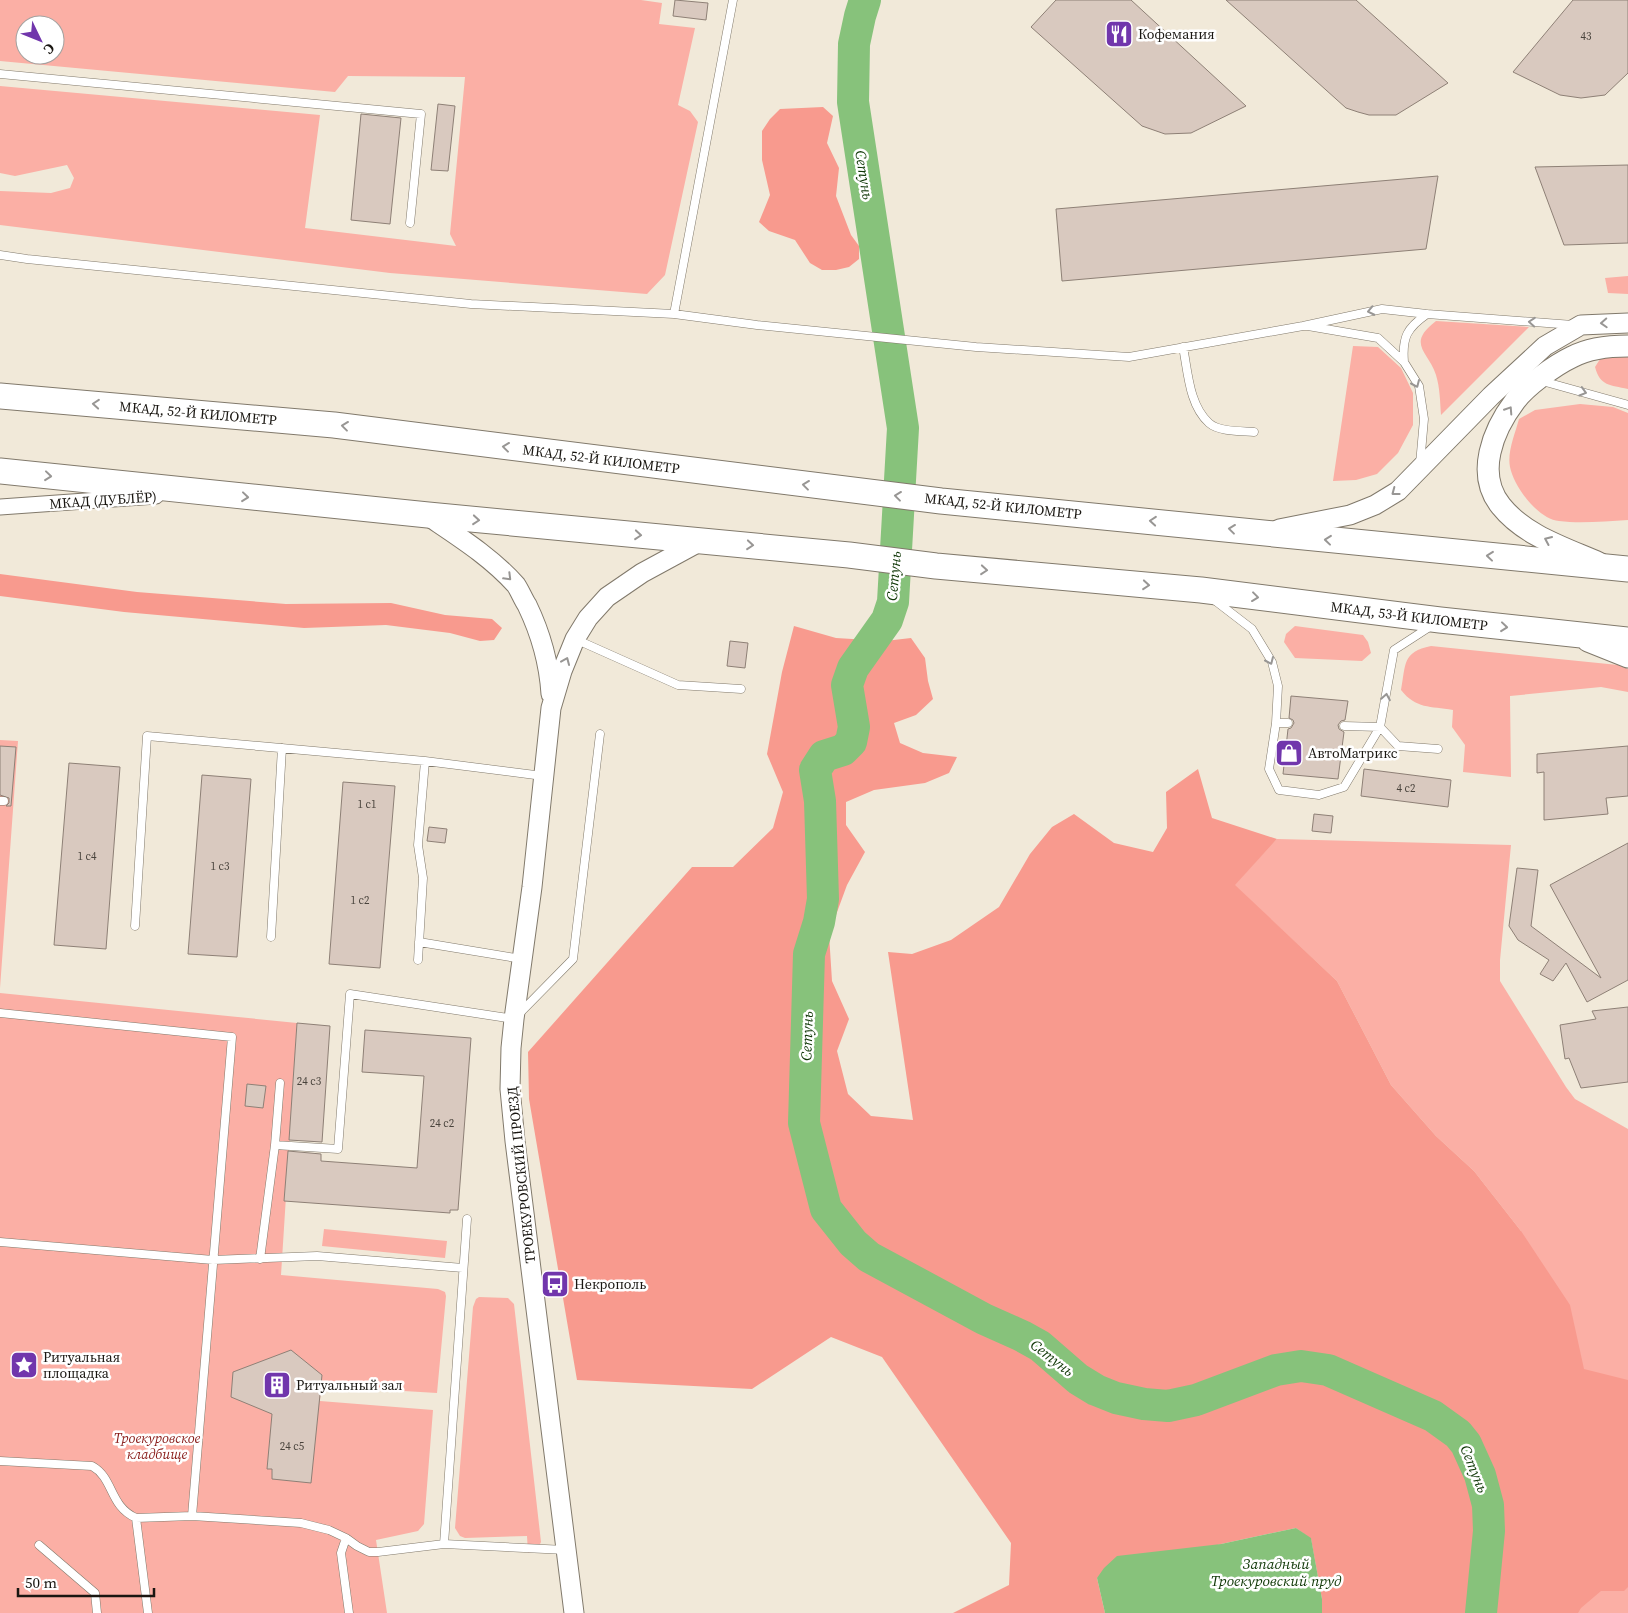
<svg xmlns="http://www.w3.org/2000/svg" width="1628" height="1613" viewBox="0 0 1628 1613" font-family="'Source Serif 4',serif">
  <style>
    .green { fill: #fbafa5; fill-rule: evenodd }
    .forest { fill: #f89a8e }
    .water { fill: #87c27b }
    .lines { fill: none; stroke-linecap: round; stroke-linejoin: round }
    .river { stroke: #87c27b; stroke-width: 32 }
    .building { fill: #d9c9bf; stroke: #8e8076 }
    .service-casing { stroke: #81796b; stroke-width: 9 }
    .minor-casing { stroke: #81796b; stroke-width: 17 }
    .tertiary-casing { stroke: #81796b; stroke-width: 21 }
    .secondary-casing { stroke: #81796b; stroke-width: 23 }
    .trunk-casing { stroke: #81796b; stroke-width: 27 }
    .service { stroke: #fff; stroke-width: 8 }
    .minor { stroke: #fff; stroke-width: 15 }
    .tertiary { stroke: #fff; stroke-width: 19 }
    .secondary { stroke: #fff; stroke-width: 21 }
    .trunk { stroke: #fff; stroke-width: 25 }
    .oneway { stroke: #989694 }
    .labels { text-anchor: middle; stroke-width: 5; stroke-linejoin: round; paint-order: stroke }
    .number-label { font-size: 11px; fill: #49433c }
    .poi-label { font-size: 14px; fill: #191611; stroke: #fff; text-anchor: start }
    .street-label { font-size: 14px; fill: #191611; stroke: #fff }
    .park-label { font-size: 14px; font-style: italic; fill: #891c19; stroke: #fff }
    .water-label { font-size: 15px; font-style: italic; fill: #0f3706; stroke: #fff }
  </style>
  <rect width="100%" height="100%" fill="#f1e9d9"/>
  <!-- green -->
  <path class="green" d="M0 0H641L662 3 659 24 695 28 678 105 690 111 698 122 665 275 647 294 390 273 0 225V191L51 193 70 188 74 178 67 165 15 176 0 173V86L320 115 305 228 456 246 450 234 465 77 348 76 335 92 0 61ZM25 25H55V55H25Z
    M1628 276V294L1608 293 1605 278Z
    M1436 321 1529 327 1441 415C1440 401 1440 388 1436 375 1428 351 1406 344 1436 321Z
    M1353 346 1378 347 1401 368 1413 393V425L1398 453 1377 474 1356 480 1333 481Z
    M1628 352V389C1610 385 1600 386 1595 367L1602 356Z
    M1580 404 1613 407 1628 413V520C1606 521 1581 524 1559 521 1538 519 1514 487 1510 467 1507 452 1515 434 1519 419L1535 410Z
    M1295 626 1363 635 1368 642 1371 653 1362 661 1295 658 1284 642 1286 634Z
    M1431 646 1618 665 1628 669V692L1601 687 1510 696 1511 777 1463 772 1465 745 1452 727 1453 710C1430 706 1416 709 1401 690 1406 664 1402 652 1431 646Z
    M0 740 18 741 0 988Z
    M1277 839 1511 845 1500 960V981L1566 1087 1575 1099 1628 1129V1613H1510L1521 1231 1474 1171 1436 1136 1391 1085 1337 981 1234 885Z
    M0 993 297 1023 281 1275 438 1289 445 1292 446 1296 437 1393 321 1386 320 1401 433 1410 424 1524 418 1531 376 1540 387 1613H0Z
    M324 1229 447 1241 445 1258 322 1246Z
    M479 1297 508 1298 514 1304 541 1542 537 1550 528 1553 527 1536 465 1538 460 1536 455 1528 473 1307 476 1299Z"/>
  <!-- forest -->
  <path class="forest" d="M823 107 833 116 827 143 839 168 836 196 851 235 859 246V259L849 267 836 270H822L810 263 795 240 769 231 759 222 770 195 762 160V131L770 119 780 109Z
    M0 574 137 592 286 604 391 603 445 615 492 619 502 628 494 640 480 641 450 633 386 625 304 628 124 612 0 596Z
    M794 626 836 638 885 641 911 638 925 658 928 681 933 699 916 715 894 723 900 743 923 753 957 757 949 773 925 783 874 790 846 802V825L865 852 847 885 829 934 832 981 849 1019 837 1051 848 1094 871 1116 913 1120 888 952 912 954 951 940 999 907 1030 854 1052 827 1074 814 1114 843 1153 852 1167 828 1166 792 1198 769 1212 818 1277 839 1235 885 1337 981 1391 1085 1436 1136 1474 1171 1521 1231 1570 1305 1584 1369 1628 1380V1587L1624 1591H1601L1581 1608 1578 1613H1322V1599L1311 1539 1296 1528 1221 1544 1097 1578 1105 1613H953L1009 1585 1011 1543 882 1357 831 1337 752 1389 577 1380 529 1099 528 1052 692 867H733L773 828 783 792 767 754 782 672Z"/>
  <!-- water -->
  <path class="water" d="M1296 1528 1311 1538 1322 1599V1613H1105L1097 1578 1104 1568 1117 1556 1221 1544Z"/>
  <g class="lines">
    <!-- river -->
    <path class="river" d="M865 0 860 16 854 44 853 102 903 428 893 602 887 620 853 668 847 685 854 727 851 742 843 750 824 756 815 770 820 801 823 899 819 922 809 954 804 1123 826 1209 853 1243 869 1257 984 1319 1022 1336 1040 1346 1078 1379 1096 1390 1116 1398 1144 1404 1168 1406 1196 1400 1276 1370 1301 1366 1328 1370 1433 1416 1458 1434 1466 1444 1480 1475 1488 1505 1489 1531 1481 1613"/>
  </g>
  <!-- building -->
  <path class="building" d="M675 0 708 3 706 20 673 16Z
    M1056 0H1131L1246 106 1191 133 1165 134 1142 126 1031 27Z
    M1226 0H1356L1448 83 1396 115H1369L1358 112 1346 108Z
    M1573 0H1628V73L1605 95 1581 98 1560 95 1513 72Z
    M438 104 455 106 448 171 431 170Z
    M361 114 401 118 390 224 351 220Z
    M1628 165V243L1564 245 1535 167Z
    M1438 176 1426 249 1062 281 1056 209Z
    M730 641 748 643 745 668 727 666Z
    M1291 696 1348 701 1345 720 1341 721 1338 725 1339 729 1344 732 1338 779 1283 774 1288 729 1291 728 1294 723 1293 720 1289 718Z
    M0 746 16 747 11 806H6L9 803V798L0 795Z
    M1628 746V796L1606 798 1608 814 1544 820V772L1537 773V754Z
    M69 763 120 767 106 949 54 945Z
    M1364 769 1451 780 1448 807 1361 796Z
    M202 775 251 779 237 957 188 954Z
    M343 782 395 786 380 968 329 964Z
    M1314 814 1333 816 1331 833 1312 831Z
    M429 827 447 829 445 843 427 841Z
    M1628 843V980L1587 1002 1566 963 1553 981 1540 974 1549 960 1518 940 1509 926 1517 868 1538 870 1531 926 1601 978 1550 885Z
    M1628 1007V1082L1581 1088 1569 1058 1565 1059 1560 1025 1596 1019 1592 1011Z
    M297 1023 330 1026 322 1142 289 1140Z
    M365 1030 471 1038 458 1210H450V1213L284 1201 288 1151 321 1154V1161L417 1168 424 1076 362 1072Z
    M247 1084 266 1086 263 1108 245 1106Z
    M291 1350 322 1375 311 1483 272 1479V1469H267L272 1414 231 1397 233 1372Z"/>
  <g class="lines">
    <!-- service casing -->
    <g class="service-casing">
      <path id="service" d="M0 74 421 114 410 223
        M0 255 27 259 471 304 674 314 757 325 976 347 1129 357 1303 326 1382 309 1427 314 1573 325
        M674 314 733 0
        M1308 326 1378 338 1404 362 1419 386 1424 419 1420 464
        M1183 347C1188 372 1189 405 1209 423 1219 432 1242 431 1254 432
        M1404 362C1402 337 1407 328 1427 314
        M1542 381 1628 405
        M1213 599 1252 629 1272 662 1278 686 1276 723H1288
        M575 639 678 685 741 689
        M1276 723 1269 769 1279 790 1319 795 1344 787 1380 727 1398 746 1438 749
        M1344 726 1380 727 1394 650 1431 626
        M0 801H4
        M135 926 147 736 425 761 543 776
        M271 937 282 748
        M419 942 522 959
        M418 960 423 878 418 845 425 761
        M0 1013 232 1037 192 1516
        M280 1083 275 1145 338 1149 350 994 514 1019 573 959 600 734
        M0 1242 213 1260 317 1256 463 1268
        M260 1259 275 1145
        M0 1461 92 1466C114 1478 109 1506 136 1518L192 1516 301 1523 329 1530 346 1538 357 1546 369 1552H378L444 1544 566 1550
        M136 1518 148 1613
        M346 1538 341 1553 349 1613
        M444 1544 467 1219
        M39 1545 95 1593 97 1613"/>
    </g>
    <!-- minor casing -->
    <g class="minor-casing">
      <path id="minor" d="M0 507 156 496"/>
    </g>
    <!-- tertiary casing -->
    <g class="tertiary-casing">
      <path id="tertiary" d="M428 516C459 537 491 557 516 585 520 591 523 599 527 605 541 634 549 662 551 694
        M1279 529 1350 515 1375 505 1398 491 1491 396 1545 346 1581 325 1628 323
        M574 1613 515 1141 510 1089 511 1048 514 1019 532 887 551 708 562 671 575 639 588 618 607 597 642 573 701 541"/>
    </g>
    <!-- secondary casing -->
    <g class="secondary-casing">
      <path id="secondary" d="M1599 563C1565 548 1525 536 1501 506 1475 474 1493 430 1515 401 1526 386 1555 365 1572 357 1589 348 1609 346 1628 346
        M1588 641 1628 657"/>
    </g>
    <!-- trunk casing -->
    <g class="trunk-casing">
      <path id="trunk" d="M0 396 334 425 941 501 1628 569
        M0 471 428 515 849 555 936 566 1201 590 1440 620 1628 640"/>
    </g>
    <!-- service -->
    <use href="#service" class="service"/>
    <!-- minor -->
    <use href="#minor" class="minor"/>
    <!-- tertiary -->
    <use href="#tertiary" class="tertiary"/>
    <!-- secondary -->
    <use href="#secondary" class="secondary"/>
    <!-- trunk -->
    <use href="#trunk" class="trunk"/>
  </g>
  <!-- one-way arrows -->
  <defs><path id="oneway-chevron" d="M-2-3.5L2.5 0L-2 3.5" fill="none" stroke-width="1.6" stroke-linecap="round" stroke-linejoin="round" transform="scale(1.25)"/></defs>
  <g class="oneway">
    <use href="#oneway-chevron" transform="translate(1371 311) rotate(168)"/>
    <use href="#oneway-chevron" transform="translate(1532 322) rotate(-176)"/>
    <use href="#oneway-chevron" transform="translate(1604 323) rotate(177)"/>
    <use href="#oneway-chevron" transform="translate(1416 384) rotate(66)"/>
    <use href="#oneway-chevron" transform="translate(1583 392) rotate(16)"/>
    <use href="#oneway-chevron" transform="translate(96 404) rotate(-175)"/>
    <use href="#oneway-chevron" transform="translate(1509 410) rotate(-57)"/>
    <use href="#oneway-chevron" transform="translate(345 426) rotate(-173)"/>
    <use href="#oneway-chevron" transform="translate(506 447) rotate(-173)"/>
    <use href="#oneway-chevron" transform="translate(48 476) rotate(6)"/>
    <use href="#oneway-chevron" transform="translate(806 485) rotate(-173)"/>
    <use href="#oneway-chevron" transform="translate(1395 492) rotate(143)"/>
    <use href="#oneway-chevron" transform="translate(898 496) rotate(-173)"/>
    <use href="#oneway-chevron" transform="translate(245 497) rotate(6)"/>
    <use href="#oneway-chevron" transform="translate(476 520) rotate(5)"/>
    <use href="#oneway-chevron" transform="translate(1153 521) rotate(-175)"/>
    <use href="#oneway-chevron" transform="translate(1232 529) rotate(-173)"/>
    <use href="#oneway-chevron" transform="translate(638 535) rotate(5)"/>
    <use href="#oneway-chevron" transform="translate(1328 540) rotate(-174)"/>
    <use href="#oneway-chevron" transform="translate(1548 540) rotate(-156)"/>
    <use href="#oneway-chevron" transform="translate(750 545) rotate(5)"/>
    <use href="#oneway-chevron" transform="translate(1490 556) rotate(-174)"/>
    <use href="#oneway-chevron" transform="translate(984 570) rotate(5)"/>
    <use href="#oneway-chevron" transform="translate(508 577) rotate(45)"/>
    <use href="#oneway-chevron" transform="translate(1146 585) rotate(5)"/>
    <use href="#oneway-chevron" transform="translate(1255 597) rotate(7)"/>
    <use href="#oneway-chevron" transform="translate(1504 627) rotate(6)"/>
    <use href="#oneway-chevron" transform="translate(566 661) rotate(-67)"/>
    <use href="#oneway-chevron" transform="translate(1270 661) rotate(66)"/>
    <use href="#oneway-chevron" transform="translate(1386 697) rotate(-80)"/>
  </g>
  <!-- icons -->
  <defs>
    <g id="restaurant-square" transform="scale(1.4375)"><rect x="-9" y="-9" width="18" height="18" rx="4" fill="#7136ac" stroke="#fff"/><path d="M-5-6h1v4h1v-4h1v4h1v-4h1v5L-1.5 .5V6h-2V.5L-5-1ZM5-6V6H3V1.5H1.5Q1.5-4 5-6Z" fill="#fff"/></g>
    <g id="shop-square" transform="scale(1.4375)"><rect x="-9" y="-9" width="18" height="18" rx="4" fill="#7136ac" stroke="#fff"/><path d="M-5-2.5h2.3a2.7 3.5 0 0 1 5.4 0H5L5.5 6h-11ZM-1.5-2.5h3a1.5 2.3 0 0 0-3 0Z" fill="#fff"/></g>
    <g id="bus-square" transform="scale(1.4375)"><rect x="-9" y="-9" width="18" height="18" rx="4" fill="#7136ac" stroke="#fff"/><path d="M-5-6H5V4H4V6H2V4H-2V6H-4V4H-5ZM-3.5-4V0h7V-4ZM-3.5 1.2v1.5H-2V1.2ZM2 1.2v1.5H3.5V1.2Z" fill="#fff"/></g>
    <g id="sight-square" transform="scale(1.4375)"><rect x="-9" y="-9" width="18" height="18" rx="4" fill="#7136ac" stroke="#fff"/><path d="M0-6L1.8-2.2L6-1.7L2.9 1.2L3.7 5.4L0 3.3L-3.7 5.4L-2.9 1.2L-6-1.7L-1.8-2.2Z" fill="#fff"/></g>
    <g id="building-square" transform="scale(1.4375)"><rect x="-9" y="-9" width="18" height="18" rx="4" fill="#7136ac" stroke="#fff"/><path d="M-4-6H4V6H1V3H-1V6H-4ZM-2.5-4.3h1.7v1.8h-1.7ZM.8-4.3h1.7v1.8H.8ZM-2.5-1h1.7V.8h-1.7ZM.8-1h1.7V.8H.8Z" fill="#fff"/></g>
  </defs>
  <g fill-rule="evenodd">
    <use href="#restaurant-square" x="1119" y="34"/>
    <use href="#shop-square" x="1289" y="753"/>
    <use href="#bus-square" x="555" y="1284"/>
    <use href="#sight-square" x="24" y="1365"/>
    <use href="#building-square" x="277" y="1385"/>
  </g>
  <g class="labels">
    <!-- number labels -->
    <g class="number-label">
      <text x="1586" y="40">43</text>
      <text x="1406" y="792">4 с2</text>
      <text x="367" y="808">1 с1</text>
      <text x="87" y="860">1 с4</text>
      <text x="220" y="870">1 с3</text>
      <text x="360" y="904">1 с2</text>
      <text x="309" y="1085">24 с3</text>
      <text x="442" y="1127">24 с2</text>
      <text x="292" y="1450">24 с5</text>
    </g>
    <!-- poi labels -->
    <g class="poi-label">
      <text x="1138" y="39">Кофемания</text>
      <text x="1308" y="758">АвтоМатрикс</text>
      <text x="574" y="1289">Некрополь</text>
      <text x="43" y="1362">Ритуальная<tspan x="43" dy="16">площадка</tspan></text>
      <text x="296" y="1390">Ритуальный зал</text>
    </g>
    <!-- street labels -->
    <g class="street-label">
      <text transform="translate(198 413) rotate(5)" y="5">МКАД, 52-Й КИЛОМЕТР</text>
      <text transform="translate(601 459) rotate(7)" y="5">МКАД, 52-Й КИЛОМЕТР</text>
      <text transform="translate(103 500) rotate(-4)" y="5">МКАД (ДУБЛЁР)</text>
      <text transform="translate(1003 506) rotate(6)" y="5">МКАД, 52-Й КИЛОМЕТР</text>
      <text transform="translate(1409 616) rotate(7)" y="5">МКАД, 53-Й КИЛОМЕТР</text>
      <text transform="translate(521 1175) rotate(-96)" y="5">ТРОЕКУРОВСКИЙ ПРОЕЗД</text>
    </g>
    <!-- park labels -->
    <g class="park-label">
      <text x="157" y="1443">Троекуровское<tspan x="157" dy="16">кладбище</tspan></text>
    </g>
    <!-- water labels -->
    <g class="water-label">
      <text transform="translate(864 175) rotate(81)" y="5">Сетунь</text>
      <text transform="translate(894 576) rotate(-85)" y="5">Сетунь</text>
      <text transform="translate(807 1036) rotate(-88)" y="5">Сетунь</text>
      <text transform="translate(1052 1358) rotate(38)" y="5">Сетунь</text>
      <text transform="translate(1474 1469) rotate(68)" y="5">Сетунь</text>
      <text x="1276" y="1569">Западный<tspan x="1276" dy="17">Троекуровский пруд</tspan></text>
    </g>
  </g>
  <!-- north arrow -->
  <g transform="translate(40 40) rotate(133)"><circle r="24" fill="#ffffff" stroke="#a3a2a0"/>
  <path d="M0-4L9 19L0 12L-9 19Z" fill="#7136ac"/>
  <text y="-8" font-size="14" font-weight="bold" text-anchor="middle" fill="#191611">С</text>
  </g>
  <!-- scale -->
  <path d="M18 1588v8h136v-8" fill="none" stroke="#191611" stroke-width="2.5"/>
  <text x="25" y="1588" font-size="15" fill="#191611" stroke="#ffffff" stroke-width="4" paint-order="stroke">50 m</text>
</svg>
